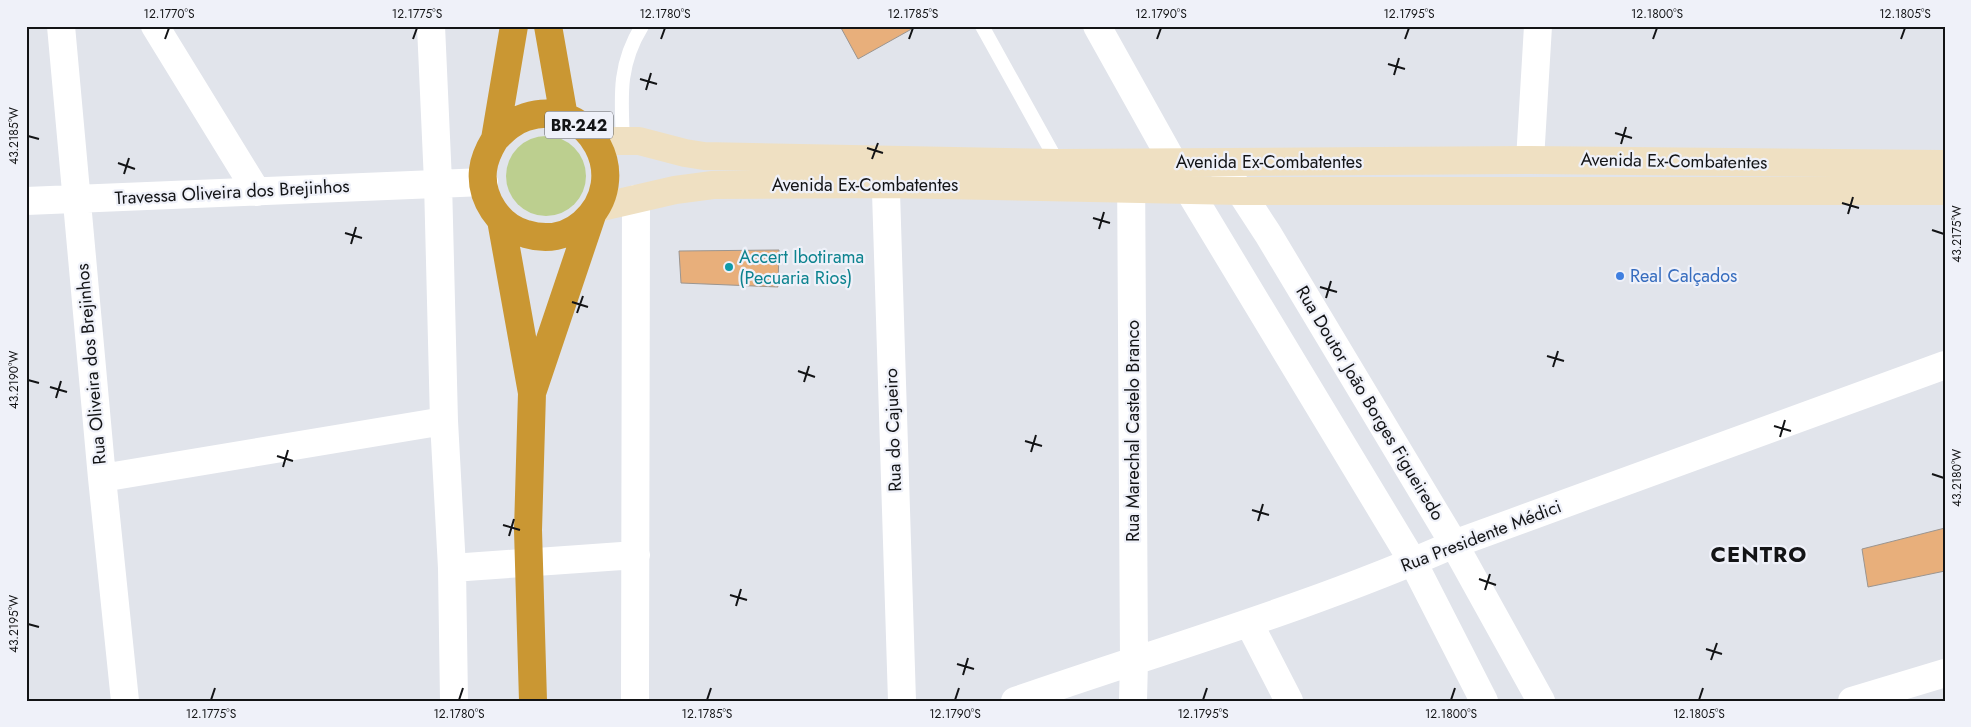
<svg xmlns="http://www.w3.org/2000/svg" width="1971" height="727" viewBox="0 0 1971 727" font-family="Jost,sans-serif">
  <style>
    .green { fill: #bccf8f }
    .building { fill: #e8af7b; stroke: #9b9590 }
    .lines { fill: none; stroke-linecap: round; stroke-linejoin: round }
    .lane { stroke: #fff; stroke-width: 14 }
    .street { stroke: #fff; stroke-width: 28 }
    .secondary { stroke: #efe0c2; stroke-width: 28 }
    .highway { stroke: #ca9733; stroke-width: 28 }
    .ticks { fill: none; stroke: #131416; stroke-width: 2 }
    .culture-dot { fill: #0f9aa8; stroke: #eff1f9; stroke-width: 2 }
    .shop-dot { fill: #3f7fe0; stroke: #eff1f9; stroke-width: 2 }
    .labels { text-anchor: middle; stroke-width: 4.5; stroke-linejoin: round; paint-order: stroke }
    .shield { fill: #eff1f9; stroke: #55565a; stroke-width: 1 }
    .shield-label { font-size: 16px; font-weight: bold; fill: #131416 }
    .street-label { font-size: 18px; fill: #131416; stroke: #eff1f9 }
    .culture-label { font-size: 18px; fill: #0d838f; stroke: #eff1f9; text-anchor: start }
    .shop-label { font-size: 18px; fill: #366cbe; stroke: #eff1f9; text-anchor: start }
    .district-label { font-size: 22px; font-weight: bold; letter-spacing: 1px; fill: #131416; stroke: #eff1f9 }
    .neatline { fill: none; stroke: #131416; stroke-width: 2 }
    .ticks-label { font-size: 12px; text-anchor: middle; fill: #131416 }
  </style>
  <rect width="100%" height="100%" fill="#e1e4eb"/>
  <!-- green -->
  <path class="green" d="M506 176a40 40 0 1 1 80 0a40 40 0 1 1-80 0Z"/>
  <!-- building -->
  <path class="building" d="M840 26H917L858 59Z
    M779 250 778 287 681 283 679 251Z
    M1945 528V571L1868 587 1862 549Z"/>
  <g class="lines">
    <!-- lane -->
    <path class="lane" d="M982 26 1058 163
      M623 140C621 96 618 65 642 26"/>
    <!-- street -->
    <path class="street" d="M61 26 102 478 125 701
      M155 26 257 192
      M431 26 438 182 444 421 452 568 454 701
      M1097 26 1188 189 1413 562 1484 701
      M885 160 902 701
      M1530 160 1538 26
      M1219 163 1240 191 1268 234 1454 544 1541 701
      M1131 165 1134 661 1133 701
      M26 201 484 182
      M102 478 444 421
      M452 568 636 555
      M1249 623 1289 701
      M635 701 636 199
      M1015 701C1162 650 1312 607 1454 544L1945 365
      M1852 701 1945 673"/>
    <!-- secondary -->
    <path class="secondary" d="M596 141H639L685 153 704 156 1058 163 1530 160 1945 164
      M597 208 675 190 713 185 886 184 1240 191H1945"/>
    <!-- highway -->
    <path class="highway" d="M548 26 564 117
      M495 139C504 130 513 121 526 117 590 96 634 179 583 223 567 237 546 240 526 234 499 227 480 198 483 170 484 159 489 149 495 139L514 26
      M501 220 532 393 528 530 533 701
      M533 390 592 215"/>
  </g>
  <!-- ticks -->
  <path class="ticks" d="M165 39 169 28M413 39 417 28M661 39 665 28M909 39 913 28M1157 39 1161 28M1405 39 1409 28M1653 39 1657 28M1901 39 1905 28M1388 64 1405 69M1394 75 1399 58M640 79 657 84M646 90 651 73M1615 133 1632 138M28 136 39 139M1621 144 1626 127M867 148 883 153M872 159 878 143M118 163 135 169M124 174 129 158M1842 203 1859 208M1848 214 1853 197M1093 218 1110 223M1099 229 1104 212M1932 230 1944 234M345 233 362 238M351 244 356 227M1320 287 1337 292M1326 298 1331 281M572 302 588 307M577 313 583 296M1547 356 1564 361M1553 367 1558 351M798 371 815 377M28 380 39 383M804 382 809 366M50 387 67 392M56 398 61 381M1774 426 1791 431M1780 437 1785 420M1025 441 1042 446M1031 452 1036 435M277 456 293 461M283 467 288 450M1932 474 1944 478M1252 510 1269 515M1258 521 1263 504M503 525 520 530M509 536 514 519M1479 579 1496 585M1485 590 1490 574M730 595 747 600M736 606 741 589M28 624 39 627M1706 649 1722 654M1711 660 1717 643M957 664 974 669M963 675 968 658M211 700 215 688M459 700 463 688M707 700 711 688M955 700 959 688M1203 700 1207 688M1451 700 1455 688M1699 700 1703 688"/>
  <!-- markers -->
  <circle class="culture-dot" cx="729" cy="267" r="5"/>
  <circle class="shop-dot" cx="1620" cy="276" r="5"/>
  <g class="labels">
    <!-- shield labels -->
    <rect class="shield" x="545" y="111.5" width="68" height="27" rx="4"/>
    <g class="shield-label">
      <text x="579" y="131">BR-242</text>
    </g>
    <!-- street labels -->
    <g class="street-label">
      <text transform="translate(1674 161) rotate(1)" y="6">Avenida Ex-Combatentes</text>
      <text x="1269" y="168">Avenida Ex-Combatentes</text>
      <text x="865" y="191">Avenida Ex-Combatentes</text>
      <text transform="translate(232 192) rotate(-3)" y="6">Travessa Oliveira dos Brejinhos</text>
      <text transform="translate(91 364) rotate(-95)" y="6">Rua Oliveira dos Brejinhos</text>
      <text transform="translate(1370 403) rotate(59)" y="6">Rua Doutor João Borges Figueiredo</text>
      <text transform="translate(893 430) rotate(-92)" y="6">Rua do Cajueiro</text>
      <text transform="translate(1133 431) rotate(-90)" y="6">Rua Marechal Castelo Branco</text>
      <text transform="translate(1481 536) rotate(-21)" y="6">Rua Presidente Médici</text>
    </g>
    <!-- culture labels -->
    <g class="culture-label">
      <text x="739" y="263">Accert Ibotirama<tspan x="739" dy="21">(Pecuaria Rios)</tspan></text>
    </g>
    <!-- shop labels -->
    <g class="shop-label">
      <text x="1630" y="282">Real Calçados</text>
    </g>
    <!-- district labels -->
    <g class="district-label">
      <text x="1759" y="562">CENTRO</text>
    </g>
  </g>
  <!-- border -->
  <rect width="1971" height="727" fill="none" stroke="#eff1f9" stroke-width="55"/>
  <rect x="28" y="28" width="1916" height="672" class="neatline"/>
  <g class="ticks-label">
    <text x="169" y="18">12.1770°S</text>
    <text x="417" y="18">12.1775°S</text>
    <text x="665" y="18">12.1780°S</text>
    <text x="913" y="18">12.1785°S</text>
    <text x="1161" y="18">12.1790°S</text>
    <text x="1409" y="18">12.1795°S</text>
    <text x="1657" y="18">12.1800°S</text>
    <text x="1905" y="18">12.1805°S</text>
    <text transform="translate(14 136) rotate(-90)" y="4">43.2185°W</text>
    <text transform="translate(1957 234) rotate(-90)" y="4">43.2175°W</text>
    <text transform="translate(14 380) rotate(-90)" y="4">43.2190°W</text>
    <text transform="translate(1957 478) rotate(-90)" y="4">43.2180°W</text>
    <text transform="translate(14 624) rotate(-90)" y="4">43.2195°W</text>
    <text x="211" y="718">12.1775°S</text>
    <text x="459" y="718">12.1780°S</text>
    <text x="707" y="718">12.1785°S</text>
    <text x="955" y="718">12.1790°S</text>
    <text x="1203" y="718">12.1795°S</text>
    <text x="1451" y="718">12.1800°S</text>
    <text x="1699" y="718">12.1805°S</text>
  </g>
</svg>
